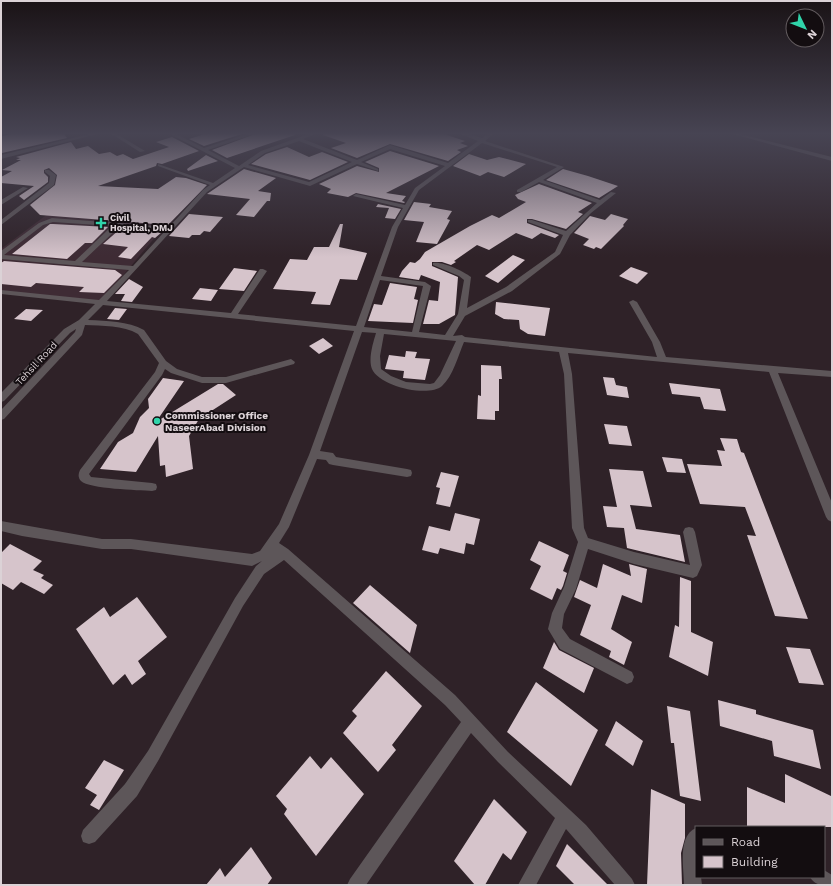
<svg xmlns="http://www.w3.org/2000/svg" width="833" height="886" viewBox="0 0 833 886" font-family="'Work Sans',sans-serif">
  <style>
    .built { fill: #3e2b34 }
    .building { fill: #d6c4cb }
    .lines { fill: none; stroke-linecap: round; stroke-linejoin: round }
    .minor { fill: #5d5659; fill-rule: evenodd }
    .poi-dot { fill: #30d4aa; stroke: #130d10; stroke-width: 1.5 }
    .labels { text-anchor: middle; stroke-width: 4; stroke-linejoin: round; paint-order: stroke }
    .far-poi-label { font-size: 9px; font-weight: bold; fill: #dbd2d6; stroke: #130d10; text-anchor: start }
    .street-label { font-size: 10px; fill: #dbd2d6; stroke: #130d10 }
    .poi-label { font-size: 10px; font-weight: bold; fill: #dbd2d6; stroke: #130d10; text-anchor: start }
  </style>
  <rect width="100%" height="100%" fill="#2f2228"/>
  <!-- built -->
  <path class="built" d="M85 186 188 198 100 303 1 292V249Z"/>
  <!-- building -->
  <path class="building" d="M16 133H63L67 138 2 153V136Z
    M208 133H245L204 146 189 139Z
    M258 133H294L295 135 227 158 212 150Z
    M324 133H441L465 141 460 143 468 146 457 150 461 152 448 161 390 144 357 158 331 148 346 143 323 135Z
    M172 137 199 151 162 164 157 163 156 166 98 186 158 189 176 177 186 178 207 185 168 225 40 215 30 205 55 185 57 175 49 168 44 170V173L48 177V182L24 200 19 196 34 186 1 183V177L12 171 2 170 21 160H16L20 158 16 157 71 142 76 149 88 146 99 154 110 152 117 156 123 154 133 159 169 147 156 142Z
    M287 147 309 157 322 152 348 162 310 180 251 164 266 154Z
    M390 151 439 166 386 193 406 196 402 201 405 202 404 203 356 193 348 197 327 193 331 189 319 184 357 166 379 172V168L365 162Z
    M469 154 487 160 499 157 526 164 504 177 488 172 480 176 453 166Z
    M206 155 218 161 188 171 187 169Z
    M244 169 276 178 258 191 271 193 270 201H267L254 217 236 215 250 199 207 194Z
    M563 169 588 176 618 186 599 198 546 180Z
    M539 184 592 203 578 212 583 214 566 229 532 219H527V223L559 235 555 238 541 233 532 239 516 233 489 250 477 245 454 261 456 262 451 265 442 262H432V266L458 277 455 315 439 324H423L429 300 438 301 440 282 421 275 419 280 399 277 402 271 410 262 415 263 420 259 425 252 470 226 492 215 499 218 526 202 518 199 515 195Z
    M414 202 431 204 429 207 452 211 447 219 450 220 448 224 437 244 416 242 424 222 404 220Z
    M378 204 401 209 395 219 385 218 389 208 376 207Z
    M189 214 223 217 210 232 204 231 200 235H192L189 238 169 236Z
    M611 214 628 219 623 225 624 226 601 249 596 247 594 249 583 245 589 239 574 233 590 216 605 220Z
    M50 224H53L108 227 92 243H85L67 259 12 254Z
    M340 224H343L339 247 367 253 357 280 340 279 330 305 311 304 316 292 273 289 290 259 307 260 314 247H329Z
    M120 229 162 232 155 238 152 237 131 259 118 257 128 247 103 244Z
    M513 255 525 260 498 283 485 276Z
    M4 261 115 270 122 275 104 293 79 292 84 287 36 283 31 287 1 284V263Z
    M631 267 648 273 637 284 619 276Z
    M234 268 257 271 244 291 219 289Z
    M129 279 143 287 132 302 121 301 125 294H115Z
    M390 283 417 287 414 299 418 300 413 323 368 321 374 304 382 305Z
    M200 288 218 290 211 301 192 299Z
    M496 302 550 308 545 336 528 334 520 329 519 320 504 319 495 314Z
    M115 308 127 309 119 320 107 319Z
    M26 309 43 310 31 321 14 319Z
    M323 338 333 346 319 354 309 346Z
    M406 351 417 352 415 358 430 359 425 380 403 378 404 371 385 369 389 355 405 357Z
    M481 365 501 366 502 379H499V411H495V420L477 419 478 395 481 396Z
    M603 377 614 378 616 385 627 387 629 398 607 395Z
    M163 378 184 381 156 422 218 384H223L236 395 199 419 189 436 193 469 166 477 165 465 160 466 158 436 136 472 100 469 118 442 133 433 140 417 149 408 148 399Z
    M669 383 720 389 726 411 704 409 700 397 672 394Z
    M604 424 627 426 632 446 609 444Z
    M720 438 737 439 741 452 744 453 808 619 775 616 747 535 756 536 745 507 700 504 687 464 722 466 717 450 725 451Z
    M662 457 682 459 686 473 667 472Z
    M609 469 643 471 652 507 630 505 636 529 680 535 685 562 627 548 624 528 607 527 603 506 617 507Z
    M441 472 459 476 450 507 436 504 440 488 436 487Z
    M455 513 480 519 474 545 466 543 464 554 440 548 438 554 422 550 429 526 450 531Z
    M539 541 569 555 563 571 567 573 563 586 561 590 557 588 552 600 530 589 541 566 530 560Z
    M10 544 42 561 33 570 44 575 41 578 53 585 44 594 21 582 13 590 1 583V553Z
    M603 564 631 576 629 564 647 569 642 603 622 595 611 629 632 642 624 665 609 657 611 651 580 635 591 605 574 597 580 580 597 588Z
    M680 577 691 581V632L713 642 708 676 669 657 675 625 679 627Z
    M370 585 417 625 410 653 353 603Z
    M137 597 167 637 138 661 146 674 132 685 125 674 113 685 76 629 104 607 110 617Z
    M554 642 559 650 594 668 584 693 543 668Z
    M786 647 810 649 824 685 799 683Z
    M386 671 422 706 392 745 396 750 378 772 343 733 357 716 352 711Z
    M536 682 598 730 571 786 507 732Z
    M718 700 756 710V714L813 730 821 769 774 756 772 741 720 726Z
    M667 706 690 711 701 801 680 796 674 743H671Z
    M616 721 643 741 633 766 605 745Z
    M310 756 321 769 331 757 364 794 316 856 284 814 287 809 276 796Z
    M104 760 124 770 99 810 90 805 97 795 85 788Z
    M785 774 831 796 832 827H747V787L785 803Z
    M651 789 685 804V838L681 853 682 885H647Z
    M494 799 527 832 511 860 503 853 485 885H475L454 861Z
    M567 844 608 885H575L556 866Z
    M251 847 272 878 267 885H206L220 868 225 877Z"/>
  <g class="lines">
    <!-- minor -->
    <path class="minor" d="M94 133H101L1 159V155Z
      M110 133H115L145 151 140 152Z
      M168 133H174L204 148 250 133H257L208 150 239 166 261 151 311 133H317L303 139 357 160 390 145 448 163 478 141 458 133H465L482 138 489 133H494L485 141 564 167 543 180 600 200 611 192 616 193 591 213 570 235 560 254 512 291 465 316 453 336 462 335 465 337 657 357 652 342 629 302 633 300 637 302 660 342 666 357 832 371V377L778 373 832 503V522L828 520 826 517 769 372 568 353 572 374 584 528 588 538 634 552 690 565 683 532 685 528 689 527 693 528 695 532 702 565 697 576 693 578 634 564 588 549 576 589 564 614 562 628 570 639 632 672 634 677 632 682 627 684 560 649 548 629 552 613 564 587 578 542 572 528 564 374 559 352 464 342C458 356 453 376 442 386 428 398 379 386 372 369 368 359 373 343 376 333L362 332 320 451 333 453 336 457 407 469 411 470 412 473 411 476 407 477 333 465 329 464 326 460 317 459 289 527 279 543 288 549 455 695 508 752 586 825 632 879 635 885H615L566 829 536 885H518L555 818 498 762 471 733 366 885H347L350 879 461 722 445 705 284 560 264 574 243 606 158 761 137 796 95 842 89 844 83 842 81 836 83 830 125 784 148 751 235 598 256 566 262 561 252 566 131 549H102L22 536 1 531V521L102 539H131L252 554 260 551 279 524 309 455 354 331 103 305 88 320C107 321 128 321 144 330L166 361 177 369 202 377H226L291 359 295 362 294 364 226 383H202L171 373 165 369 162 375 89 474 91 477 152 483 156 484 157 487 156 490 152 491C139 490 89 489 81 481 78 478 78 474 80 470L155 372 159 363 138 334C123 325 102 326 85 325L82 335 4 419 1 420V410L75 332 76 329 70 333 4 401 1 402V393L64 329 79 320 95 304 1 294V290L99 300 129 270 1 259V251L39 223 52 218 169 227 203 190 210 185 158 166V164L213 183 235 168ZM299 141 352 162 309 182 248 165 265 153ZM482 143 557 167 517 190V192H521L539 182 597 203 566 231 532 220H528V222L563 235 555 252 506 287 467 308 471 277C463 271 442 261 433 263V265L459 276 464 280 458 314 445 335 419 332 431 286 425 282 381 276 398 227 419 190ZM390 149 445 166 415 188 405 205 356 194 353 196 403 208 392 227 356 326 238 314 267 271 263 269H260L231 313 107 301 207 192 244 167 310 186 357 164 378 171V169L361 162ZM53 222 112 226 75 261 4 255 43 225ZM119 227 165 231 133 266 82 262ZM380 280 423 286 412 332 364 327ZM384 334 456 341 440 375 434 383 430 384 406 382 391 376 381 369 380 356Z
      M729 133H736L832 157V161Z
      M45 170H49L56 175 54 185 1 225V220L49 183 50 176 45 172Z
      M23 187 28 188 1 205V200Z
      M696 828V877H701L702 885H684C684 868 677 836 696 828Z
      M824 870 832 875V885C822 885 815 886 810 877H824Z"/>
  </g>
  <!-- sky -->
  <linearGradient id="sky" x2="0" y2="1"><stop stop-color="#1a1316"/><stop offset="0.52" stop-color="#474453"/><stop offset="1" stop-color="#474453" stop-opacity="0"/></linearGradient>
  <rect width="833" height="257" fill="url(#sky)"/>
  <!-- markers -->
  <g class="poi-dot">
    <path d="M99 217h4v4h4v4h-4v4h-4v-4h-4v-4h4z"/>
    <circle cx="157" cy="421" r="4"/>
  </g>
  <g class="labels">
    <!-- far-poi labels -->
    <g class="far-poi-label">
      <text x="110" y="221">Civil<tspan x="110" dy="10">Hospital, DMJ</tspan></text>
    </g>
    <!-- street labels -->
    <g class="street-label">
      <text transform="translate(36 363) rotate(-47)" y="4">Tehsil Road</text>
    </g>
    <!-- poi labels -->
    <g class="poi-label">
      <text x="165" y="419">Commissioner Office<tspan x="165" dy="12">NaseerAbad Division</tspan></text>
    </g>
  </g>
  <!-- border -->
  <rect width="833" height="886" fill="none" stroke="#dbd2d6" stroke-width="4"/>
  <!-- legend -->
  <rect x="695" y="826" width="130" height="52" fill="#130d10" stroke="#635c5f"/>
  <rect x="703" y="839" width="20" height="6" fill="#5d5659" stroke="#635c5f"/>
  <text x="731" y="846" font-size="12" fill="#dbd2d6">Road</text>
  <rect x="703" y="856" width="20" height="12" fill="#d6c4cb" stroke="#635c5f"/>
  <text x="731" y="866" font-size="12" fill="#dbd2d6">Building</text>
  <!-- north arrow -->
  <g transform="translate(805 28) rotate(133)"><circle r="19" fill="#130d10" stroke="#635c5f"/>
  <path d="M0-3L7 15L0 10L-7 15Z" fill="#30d4aa"/>
  <text y="-6" font-size="11" font-weight="bold" text-anchor="middle" fill="#dbd2d6">N</text>
  </g>
</svg>
